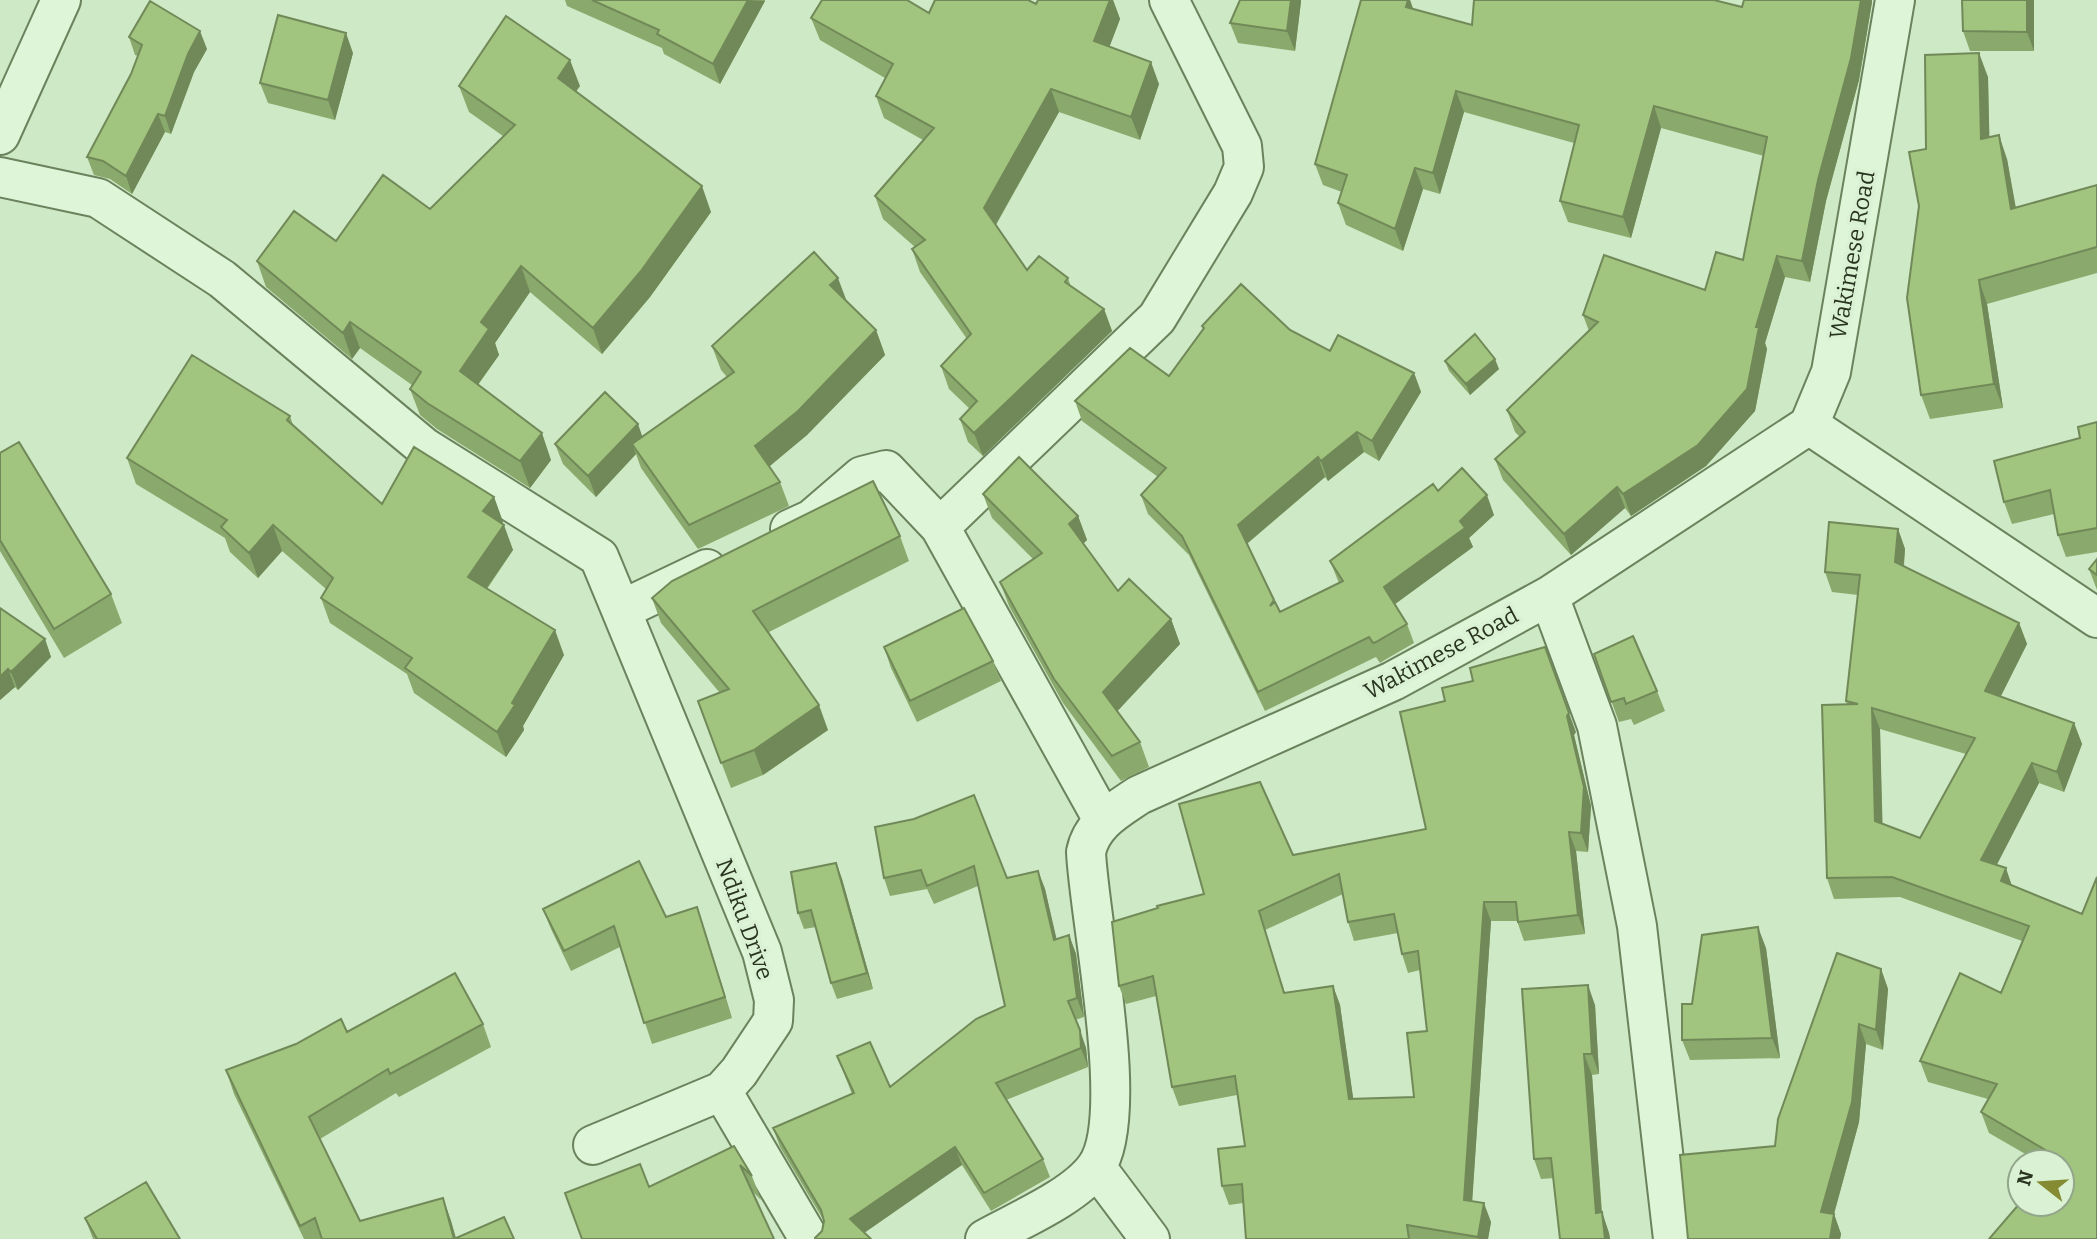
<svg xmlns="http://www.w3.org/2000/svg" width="2097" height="1239" viewBox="0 0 2097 1239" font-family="Bitter,serif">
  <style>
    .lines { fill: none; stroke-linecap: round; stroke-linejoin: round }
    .minor-casing { stroke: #6b825d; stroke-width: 42 }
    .minor { stroke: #def5d7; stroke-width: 38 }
    .wall { fill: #8aa96c; fill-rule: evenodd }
    .shaded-wall { fill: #718958 }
    .building { fill: #a1c47e; stroke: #718958; stroke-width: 2; fill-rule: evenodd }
    .labels { text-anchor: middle; stroke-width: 7; stroke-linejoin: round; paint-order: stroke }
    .street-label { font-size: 23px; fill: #28341f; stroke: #daf2d3 }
  </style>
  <rect width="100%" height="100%" fill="#cde9c5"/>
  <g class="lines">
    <!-- minor casing -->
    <g class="minor-casing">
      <path id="minor" d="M0 135 61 0
        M0 177 98 198 222 279 424 447 599 557 621 610 707 569
        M1809 425 2097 618
        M940 527 1157 318 1233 193 1244 167 1242 146 1169 0
        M790 529 812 519 862 476 886 470 940 527 1103 820
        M1549 596 1597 726 1637 926 1673 1239
        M722 1091 809 1239
        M593 1145 722 1091 739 1072 773 1021 774 1000 762 952 621 610
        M1096 1167 1150 1239
        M985 1239C1017 1221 1075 1197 1096 1167 1132 1117 1089 920 1086 852 1092 823 1117 810 1139 795L1393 681 1549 596 1809 425 1831 372 1895 0"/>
    </g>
    <!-- minor -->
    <use href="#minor" class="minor"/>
  </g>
  <!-- wall -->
  <path class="wall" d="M565 0H765V1L720 84 664 54 662 48 567 6Z
    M1038 0H1113L1120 19 1109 47 1159 84 1140 140 1059 112 996 225 1027 270 1068 278 1071 287 1104 309 1112 331 983 456 968 442 960 419 970 409 949 389 941 366 967 339 920 272 912 249 915 247 883 219 875 196 923 140 884 118 876 96 885 78 820 40 811 18 929 13 1036 4Z
    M1240 0H1301L1295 51 1238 43 1230 23Z
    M1361 0H1410L1413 9 1472 25 1742 7 1744 0H1872V2L1859 80 1826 201 1810 282 1785 277 1765 343 1767 349 1755 411 1706 466 1631 516 1625 508 1571 555 1503 480 1495 459 1520 437 1515 432 1507 410 1589 331 1583 315 1705 290 1743 260 1764 156 1661 128 1631 238 1568 222 1560 201 1574 143 1464 112 1440 194 1423 189 1403 251 1346 225 1338 203 1342 192 1323 185 1315 164Z
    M1962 0H2034V51H1970L1963 31Z
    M129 37 207 49 194 72 171 134 165 132 132 194 110 179 94 175 87 157 131 74 138 56 135 55Z
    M353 53 335 120 268 103 260 83Z
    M1988 77 1989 137 2007 159 2016 208 2097 185V273L1987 304 2003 408 1930 419 1921 395 1926 149Z
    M459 86H580L576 91 711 212 650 297 602 354 530 292 495 343 499 355 478 385 551 460 530 488 437 429 420 415 410 389 412 385 360 348 352 359 266 287 257 261 336 241 430 209 503 136 469 112Z
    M847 301 876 330 885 355 807 435 769 466 780 482 789 506 698 549 641 468 636 454 596 497 563 464 555 444 643 436 727 377 721 370 712 346Z
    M1202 326 1290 330 1330 351 1414 373 1421 392 1379 461 1364 452 1328 481 1325 477 1247 544 1280 612 1339 583 1330 561 1438 491 1494 515 1469 538 1473 547 1395 604 1407 624 1414 643 1383 661 1380 663 1376 657 1265 711 1189 555 1148 514 1141 495 1158 477 1082 421 1075 401 1169 376 1203 329Z
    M1445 361 1499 369 1470 395 1449 371Z
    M290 416 293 425 382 504 494 497 503 522 502 523 513 550 487 589 564 655 523 726 524 730 506 757 414 693 407 674 330 623 321 598 326 589 282 551 258 578 230 552 225 538 136 484 127 458Z
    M2097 422V552L2066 557 2058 535 2054 514 2012 524 2004 502 2080 438Z
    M0 453 111 594 122 623 64 658 0 551Z
    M983 494 1078 516 1087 540 1083 543 1118 591 1171 619 1180 644 1117 711 1140 742 1149 767 1121 781 1063 703 1009 606 1000 582 1033 559 992 518Z
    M1898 529 1905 549 1904 566 2019 623 2027 644 2000 697 2074 723 2082 744 2064 792 2039 783 1996 865 2012 885 2082 914 2062 1162H2039L1989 1133 1981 1112 1988 1099 1928 1082 1920 1061 2001 993 2022 941 1900 897 1834 899 1827 878 1847 704 1846 701 1858 595 1832 592 1825 572ZM1880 729 1966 754 1920 838 1882 824Z
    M900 536 909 561 769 632 828 730 763 775 731 788 698 701 720 693 661 623 652 598Z
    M2097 559V590L2089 569Z
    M0 608 45 639 51 657 18 690 15 687 0 700Z
    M884 647 993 661 1001 681 917 722 891 668Z
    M1594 654 1657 691 1665 711 1634 725 1631 719 1619 722Z
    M1576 732 1574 735 1591 806 1588 852 1576 851 1585 934 1524 941 1517 921H1491L1472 1201 1491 1222 1488 1239H1246L1243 1203 1229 1205 1222 1186 1245 1146 1237 1095 1179 1106 1172 1087 1156 996 1126 1004 1119 986 1204 894 1293 855 1426 829ZM1343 894 1348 922 1354 941 1398 933 1402 954 1408 973 1420 970 1427 1031 1414 1097 1353 1099 1340 1005 1333 986 1285 993 1265 930Z
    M875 827 1007 878 1038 871 1045 889 1056 939 1069 935 1076 954 1084 1017 1075 1020 1086 1048 1088 1067 1006 1100 1043 1159 1050 1177 991 1211 962 1165 822 1231 824 1221 780 1147 773 1128 852 1094 837 1056 890 1087 1005 1006 978 886 934 904 927 889 890 896 884 878Z
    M836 863 842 879 873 989 837 999 831 983 816 927 804 929 798 913Z
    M543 909 666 917 704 928 732 1018 652 1044 620 947 571 971 551 929Z
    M1766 948 1780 1058 1690 1060 1682 1040 1692 1004Z
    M1881 969 1888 989 1883 1050 1866 1044 1859 1122 1834 1214 1841 1234 1840 1239H1688L1775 1146Z
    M1595 1005 1599 1074 1592 1075 1602 1212 1609 1233 1610 1239H1560L1554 1178 1541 1179 1534 1159Z
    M483 1024 491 1047 399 1097 396 1093 320 1139 360 1221 443 1198 451 1221 456 1238 514 1239H304L234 1094 226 1070 347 1032Z
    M734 1146 752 1176 761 1200 753 1192 649 1187Z
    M85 1218 180 1239H93Z"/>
  <!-- shaded-wall -->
  <path class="shaded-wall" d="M748 0 765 1 720 84 713 64Z
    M1110 0H1113L1120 19 1103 64 1094 41Z
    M1291 0H1301V2L1295 51 1287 31Z
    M1408 0H1410L1416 17 1406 7Z
    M1861 0H1872V2L1859 80 1826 201 1810 282 1802 261 1818 180Z
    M2027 0H2034V51L2027 32Z
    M200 31 207 49 194 72 171 134 165 116 188 54Z
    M346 33 353 53 335 120 328 100Z
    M1979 53 1988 77 1990 163 1981 139Z
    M570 60 580 86 567 104 558 78Z
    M1151 62 1159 84 1140 140 1131 117Z
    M1051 89 1059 112 992 231 984 208Z
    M1456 91 1464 112 1440 194 1433 173Z
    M1654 106 1661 128 1631 238 1623 217Z
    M158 114 165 132 132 194 126 176Z
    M1999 135 2007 159 2020 233 2011 209Z
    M1415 168 1423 189 1403 251 1395 229Z
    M702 186 711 212 650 297 602 354 593 328Z
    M1777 256 1785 277 1765 343 1767 349 1755 411 1706 466 1631 516 1623 494 1756 327Z
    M521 266 530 292 495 343 499 355 469 397 460 371 481 322Z
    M838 278 847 302 830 285Z
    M1979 280 1987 304 2003 408 1994 384Z
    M1104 309 1112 331 983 456 974 433Z
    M350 322 360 348 352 359 343 333Z
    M876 330 885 355 807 435 764 471 755 446Z
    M1495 359 1499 369 1470 395 1466 384Z
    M1414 373 1421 392 1379 461 1372 441Z
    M638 424 645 444H632L636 454 596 497 588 476Z
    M1357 432 1364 452 1328 481 1321 461Z
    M542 433 551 460 530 488 520 461Z
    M1318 457 1325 477 1245 545 1238 525Z
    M1617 487 1625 508 1571 555 1564 534Z
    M1487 495 1494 515 1469 538 1473 547 1391 607 1384 587 1460 521Z
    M494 497 503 522 492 536 483 511Z
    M1078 516 1087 540 1078 549 1069 524Z
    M273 525 282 551 258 578 249 553Z
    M504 525 513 550 477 602 468 577Z
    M1898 529 1905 549 1902 583 1895 562Z
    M1171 619 1180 644 1112 717 1103 692Z
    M2019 623 2027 644 1993 712 1985 691Z
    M555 630 564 655 523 726 524 730 506 757 497 732 512 703Z
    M45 639 51 657 18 690 11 672Z
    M8 669 15 687 0 700V677Z
    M819 705 828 730 763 775 754 750Z
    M1872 708 1880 729 1883 842 1875 821Z
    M1569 713 1576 732 1574 735 1591 806 1588 852 1581 833 1567 716Z
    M2074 723 2082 744 2064 792 2057 772Z
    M2032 763 2039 783 1989 880 1981 860Z
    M1569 832 1576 851 1585 934 1578 915Z
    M836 863 842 879 873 989 867 973Z
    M2006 868 2013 889 2001 881Z
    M1038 871 1045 889 1061 958 1054 940Z
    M1484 902 1491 921 1471 1219 1464 1200Z
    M697 907 704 928 732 1018 725 997Z
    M1758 927 1766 948 1780 1058 1772 1038Z
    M1069 935 1076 954 1084 1017 1077 998Z
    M1881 969 1888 989 1883 1050 1876 1030Z
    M1588 985 1595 1005 1599 1074 1592 1054Z
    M1333 986 1340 1005 1356 1118 1349 1099Z
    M1859 1024 1866 1044 1859 1122 1829 1232 1821 1212Z
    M1080 1030 1086 1048 1088 1067 1081 1048Z
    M1584 1054 1592 1075 1603 1233 1596 1213Z
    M955 1147 962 1165 857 1238 850 1219Z
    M443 1198 451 1221 456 1239H454Z
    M1484 1203 1491 1222 1488 1239H1479L1478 1237Z
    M1602 1212 1609 1233 1610 1239H1605Z
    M1834 1214 1841 1234 1840 1239H1830Z"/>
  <!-- building -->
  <path class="building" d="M592 0H748L713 64 657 34 659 30Z
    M822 0H907L929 13 935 0H1028L1036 4 1038 0H1110L1094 41 1151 62 1131 117 1051 89 984 208 1027 270 1039 256 1068 278 1065 282 1104 309 974 433 960 419 977 401 941 366 971 334 912 249 925 240 875 196 934 128 876 96 893 64 811 18Z
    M1240 0H1291L1287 31 1230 23Z
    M1361 0H1408L1406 7 1472 25 1474 0H1714L1742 7 1744 0H1861L1851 58 1818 180 1802 261 1777 256 1756 327H1759L1747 389 1698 445 1623 494 1617 487 1564 534 1495 459 1525 432 1507 410 1598 322 1583 315 1604 255 1705 290 1716 252 1743 260 1767 137 1654 106 1623 217 1560 201 1579 125 1456 91 1433 173 1415 168 1395 229 1338 203 1347 175 1315 164Z
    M1962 0H2027V32L1963 31Z
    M150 1 200 31 188 54 165 116 158 114 126 176 103 161 87 157 131 74 142 45 129 37Z
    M278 15 346 33 328 100 260 83Z
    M506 16 570 60 558 78 702 186 641 271 593 328 521 266 481 322 489 329 460 371 542 433 520 461 427 403 410 389 421 372 350 322 343 333 257 261 294 211 336 241 383 175 430 209 515 125 459 86Z
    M1979 53 1981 139 1999 135 2011 209 2097 185V247L1979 280 1994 384 1921 395 1907 298 1919 206 1909 152 1926 149 1925 55Z
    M814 252 838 278 830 285 876 330 798 411 755 446 780 482 689 525 632 444 734 372 712 346Z
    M1241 284 1290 330 1330 351 1338 335 1414 373 1372 441 1357 432 1321 461 1318 457 1238 525 1274 600 1270 606 1275 602 1280 612 1343 581 1330 561 1433 484 1438 491 1462 468 1487 495 1460 521 1465 528 1384 587 1407 624 1376 642 1373 643 1369 637 1258 692 1182 536 1141 495 1166 468 1075 401 1130 348 1169 376 1204 328 1202 326Z
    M1475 334 1495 359 1466 384 1445 361Z
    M192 355 290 416 287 420 382 504 414 447 494 497 483 511 504 525 468 577 555 630 512 703 515 705 497 732 405 668 412 658 321 598 333 578 273 525 249 553 221 527 227 520 127 458Z
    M605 392 638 424 588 476 555 444Z
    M2097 422V528L2058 535 2050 490 2004 502 1994 461 2080 438 2078 427Z
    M19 442 111 594 54 629 0 540V453Z
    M1019 457 1078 516 1069 524 1118 591 1129 579 1171 619 1103 692 1140 742 1112 756 1054 679 1000 582 1042 553 983 494Z
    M873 481 900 536 753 611 819 705 754 750 721 763 698 701 729 689 652 598 672 581Z
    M1829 522 1898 529 1895 562 2019 623 1985 691 2074 723 2057 772 2032 763 1981 860 2006 868 2001 881 2082 914 2097 877V1239H1989L2020 1203V1204H2062V1162H2056L2059 1158 1981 1112 1997 1084 1920 1061 1960 973 2001 993 2029 926 1892 877 1827 878 1822 705 1858 704 1846 701 1860 575 1825 572ZM1872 708 1975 738 1920 838 1875 821Z
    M2097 559V575L2089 569Z
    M0 608 45 639 11 672 8 669 0 677Z
    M964 608 993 661 910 701 884 647Z
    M1633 636 1657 691 1626 704 1624 698 1611 702 1594 654Z
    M1545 647 1569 713 1567 716 1584 787 1581 833 1569 832 1578 915 1518 922 1516 902H1484L1464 1200 1484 1203 1478 1237 1407 1225 1409 1239H1246L1242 1184 1222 1186 1218 1149 1245 1146 1235 1076 1172 1087 1153 976 1119 986 1112 922 1158 908 1157 906 1204 894 1179 804 1260 782 1293 855 1426 829 1400 712 1445 701 1442 688 1473 681 1470 668ZM1339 874 1348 922 1394 914 1402 954 1418 951 1427 1031 1407 1033 1414 1097 1349 1099 1333 986 1284 993 1259 911Z
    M974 795 1007 878 1038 871 1054 940 1069 935 1077 998 1068 1001 1080 1030 1081 1048 996 1083 1043 1159 984 1193 955 1147 850 1219 871 1239H815V1238L822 1231 824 1221 821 1210 773 1128 854 1093 837 1056 870 1042 890 1087 976 1019 1005 1006 974 866 927 886 921 870 884 878 875 827 914 819Z
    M639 861 666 917 697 907 725 997 644 1023 614 926 564 951 543 909Z
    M836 863 867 973 831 983 811 910 798 913 791 872Z
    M1758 927 1772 1038 1682 1040V1004H1692L1702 935Z
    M1837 953 1881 969 1876 1030 1859 1024 1852 1102 1821 1212 1834 1214 1830 1239H1688L1680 1155 1775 1146 1778 1119Z
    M455 973 483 1024 390 1074 388 1069 309 1117 360 1221 443 1198 454 1239H322L315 1218 300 1226 226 1070 296 1044 341 1019 347 1032Z
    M1588 985 1592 1054H1584L1596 1213 1602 1212 1605 1239H1560L1551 1158 1534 1159 1522 989Z
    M734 1146 752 1176 740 1165 774 1239H582L565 1193 640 1164 649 1187Z
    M146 1182 180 1239H97L85 1218Z
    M504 1217 514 1239H454Z"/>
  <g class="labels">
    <!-- street labels -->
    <g class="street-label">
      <text transform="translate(1852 255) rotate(-80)" y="8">Wakimese Road</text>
      <text transform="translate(1441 653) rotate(-28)" y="8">Wakimese Road</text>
      <text transform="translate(745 919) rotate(70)" y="8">Ndiku Drive</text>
    </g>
  </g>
  <!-- north arrow -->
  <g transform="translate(2041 1183) rotate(287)"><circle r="33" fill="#daf2d3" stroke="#93a68b" stroke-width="2"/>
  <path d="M0-5L12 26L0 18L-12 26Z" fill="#858b33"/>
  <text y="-10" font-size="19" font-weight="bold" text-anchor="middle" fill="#28341f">N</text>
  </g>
</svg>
